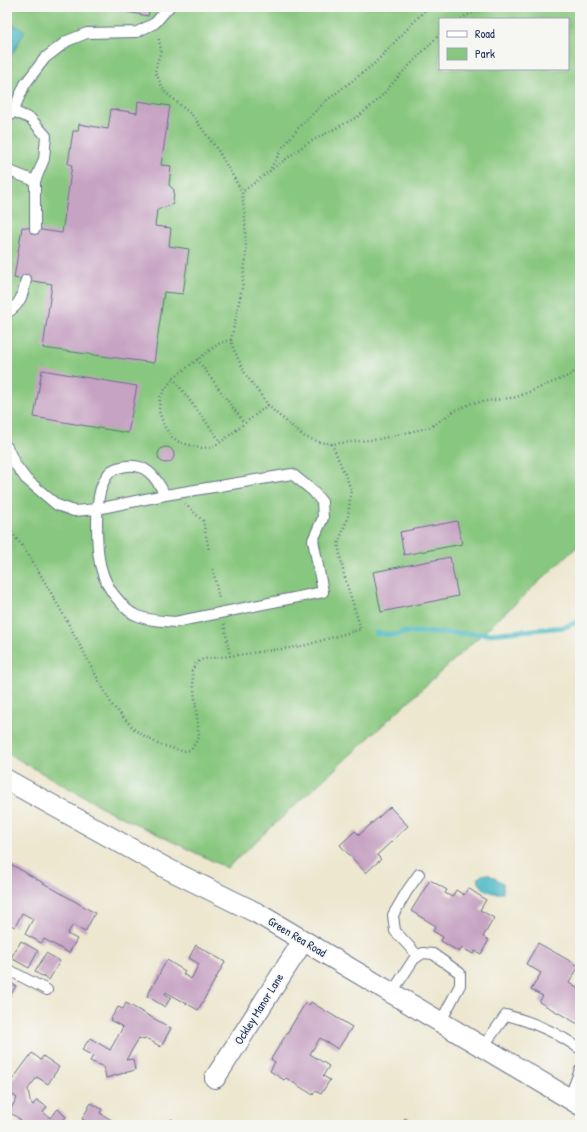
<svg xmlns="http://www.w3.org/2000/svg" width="587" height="1132" viewBox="0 0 587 1132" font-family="'Patrick Hand',sans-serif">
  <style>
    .green { fill: #88c77f; stroke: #527b6e; fill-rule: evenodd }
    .water { fill: #4bb9c5; stroke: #337492 }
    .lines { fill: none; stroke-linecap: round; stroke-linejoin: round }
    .stream { stroke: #4bb9c5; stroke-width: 5 }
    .building { fill: #c6a2c3 }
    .lane-casing { stroke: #646f86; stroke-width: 12 }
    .street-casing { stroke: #646f86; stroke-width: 22 }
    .path { stroke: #646f86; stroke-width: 2.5; stroke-dasharray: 1 3; stroke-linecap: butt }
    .lane { stroke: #fff; stroke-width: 10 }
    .street { stroke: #fff; stroke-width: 20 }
    .labels { text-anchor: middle; stroke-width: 3; stroke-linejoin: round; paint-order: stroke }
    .street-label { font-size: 12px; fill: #1b2f5e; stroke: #f6f6f2 }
  </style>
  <rect width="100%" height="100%" fill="#f6f6f2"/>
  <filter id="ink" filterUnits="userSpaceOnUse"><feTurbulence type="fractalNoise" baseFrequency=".025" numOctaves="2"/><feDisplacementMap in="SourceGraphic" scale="8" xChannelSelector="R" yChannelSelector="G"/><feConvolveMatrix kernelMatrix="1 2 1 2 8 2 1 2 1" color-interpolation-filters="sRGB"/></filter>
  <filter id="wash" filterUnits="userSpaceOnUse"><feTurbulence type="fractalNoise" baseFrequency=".012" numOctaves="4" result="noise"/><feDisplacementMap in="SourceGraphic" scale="16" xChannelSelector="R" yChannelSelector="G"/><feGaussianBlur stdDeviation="0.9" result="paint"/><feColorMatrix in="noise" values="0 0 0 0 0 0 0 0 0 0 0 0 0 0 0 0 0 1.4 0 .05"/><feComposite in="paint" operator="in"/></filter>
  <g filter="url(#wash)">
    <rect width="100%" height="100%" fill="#ede7cf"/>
    <!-- green -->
    <path class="green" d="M7 7H580V544L227 868 107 810 7 753ZM440 19H568V69H440Z"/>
    <!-- water -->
    <path class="water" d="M7 21 25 31 7 63Z
      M488 874 503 883V893C490 894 483 891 477 879L482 875Z"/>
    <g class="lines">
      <!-- stream -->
      <path class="stream" d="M376 633 397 635 403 632 489 634 565 627 580 621"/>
    </g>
    <g id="blocks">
      <!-- building -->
      <path class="building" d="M117 7H150L148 16 116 10Z
        M138 101 170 106 161 165 171 166 169 185 174 190 173 204 157 210 155 226 171 228 169 246 189 249 183 294 164 292 154 363 43 348 52 284 14 278 22 227 62 233 72 165 68 164 73 131H78L79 124 108 129 111 109 137 113Z
        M42 370 137 386 128 433 34 417Z
        M158 455a8 8 0 1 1 16 0a8 8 0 1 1-16 0Z
        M457 521 462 544 404 555 400 532Z
        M450 557 458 596 381 612 373 572Z
        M390 807 408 826 377 855 381 859 366 873 340 845 355 831 359 835Z
        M7 862 95 913 85 932 73 925 67 934 77 939 69 953 44 939 41 943 25 934 33 919 22 913 15 927 7 923Z
        M430 880 447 890 445 893 452 897 456 890 464 895 468 888 486 900 480 910 494 918 483 937 489 940 481 954 475 951 473 954 462 948 459 952 441 941 443 937 433 931 436 926 411 911Z
        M21 941 38 951 29 968 11 958Z
        M538 943 579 966 569 983 580 990V1025L539 1002 543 996 531 990 541 973 526 964Z
        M196 945 225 962 198 1010 166 992 165 994 171 997 165 1007 147 996 167 960 185 971 183 974 191 979 199 964 189 958Z
        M46 953 60 961 49 980 35 972Z
        M7 981 16 986 7 1001Z
        M306 1002 309 1005 311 1002 352 1027 338 1049 320 1038 310 1054 329 1066 323 1076 330 1080 321 1094 315 1091 313 1095 286 1078 284 1080 270 1071 275 1062 271 1059Z
        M126 1003 171 1028 161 1047 146 1038 144 1040 139 1038 126 1060 133 1059 135 1070 106 1078 104 1067 90 1061 93 1056 82 1050 90 1038 110 1050 123 1027 110 1020 118 1007 123 1009Z
        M32 1053 41 1060 43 1056 59 1067 48 1084 37 1077 28 1089 30 1101 33 1105 37 1100 47 1107 43 1112 50 1118 58 1109 66 1117 59 1125H17L21 1120 9 1112 17 1098 7 1091V1077L8 1075 13 1079Z
        M91 1103 102 1109 100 1113 120 1125H92L82 1119Z
        M405 1118 415 1124 414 1125H401Z
        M171 1119 182 1125H167Z"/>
    </g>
  </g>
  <g filter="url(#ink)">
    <use href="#blocks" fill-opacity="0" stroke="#646f86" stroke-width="1"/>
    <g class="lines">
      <!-- lane casing -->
      <g class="lane-casing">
        <path id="lane" d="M13 111 31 119 46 136 44 159 35 181
          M7 119 13 111 25 84 45 58 67 41 87 33 137 32 155 23 169 7
          M7 170 35 181V229
          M7 313C20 305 23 295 26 280
          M7 447 15 464 26 479 57 505 74 511 97 509 165 495 292 474 313 491 322 502 323 518 313 540 323 592 175 622C163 621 148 621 136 615 130 613 124 607 120 602 98 579 97 553 97 523 97 507 98 486 109 473 112 469 117 468 122 467 145 461 156 477 165 495
          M418 956 395 931 393 915 407 891 419 874
          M7 969 47 990
          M391 994 414 959 423 953 433 954 460 973V985L440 1023
          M482 1048 506 1015C533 1022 558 1033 580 1049
          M569 1099 580 1070"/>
      </g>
      <!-- street casing -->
      <g class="street-casing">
        <path id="street" d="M7 780 166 868 257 913 580 1105
          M215 1078 303 941"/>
      </g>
      <!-- path -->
      <path class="path" d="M461 19 467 15 491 7
        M440 34 399 76 378 100 359 116 306 144 242 192 245 218 246 256 242 288 231 340 234 350 246 375 268 405 276 413 305 437 319 442 332 444 379 439 431 427 454 411 472 403 517 397 568 376 580 368
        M158 35 161 50 155 71 164 91 193 116 219 152 242 192
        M271 168 283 147 300 126 326 101 374 64 428 7
        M231 340 218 344 173 378 160 397 159 411 164 426 172 437 179 442 200 448 212 447 221 442 268 405
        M197 359 244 423
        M173 378 221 442
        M185 504 203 521 209 550
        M7 526 29 555 62 612 112 705 135 730 158 744 182 751 191 750 199 737 192 671 196 663 203 659 230 656 303 646 361 629 344 575 338 544 348 517 351 489 332 444
        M213 569 219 599
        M224 624 230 656"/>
      <!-- lane -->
      <use href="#lane" class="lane"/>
      <!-- street -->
      <use href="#street" class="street"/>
    </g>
  </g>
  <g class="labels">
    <!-- street labels -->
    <g class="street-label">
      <text transform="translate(297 937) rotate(31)" y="4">Green Rea Road</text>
      <text transform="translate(259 1009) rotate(-58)" y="4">Ockley Manor Lane</text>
    </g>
  </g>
  <!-- margin -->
  <rect width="587" height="1132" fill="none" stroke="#f6f6f2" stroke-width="24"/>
  <!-- legend -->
  <rect x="439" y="18" width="130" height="52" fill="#f6f6f2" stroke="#9ea6b7"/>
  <rect x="447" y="31" width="20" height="6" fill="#ffffff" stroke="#9ea6b7"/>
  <text x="475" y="38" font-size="12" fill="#1b2f5e">Road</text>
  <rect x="447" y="48" width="20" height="12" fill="#88c77f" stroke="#9ea6b7"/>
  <text x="475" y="58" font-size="12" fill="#1b2f5e">Park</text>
</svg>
